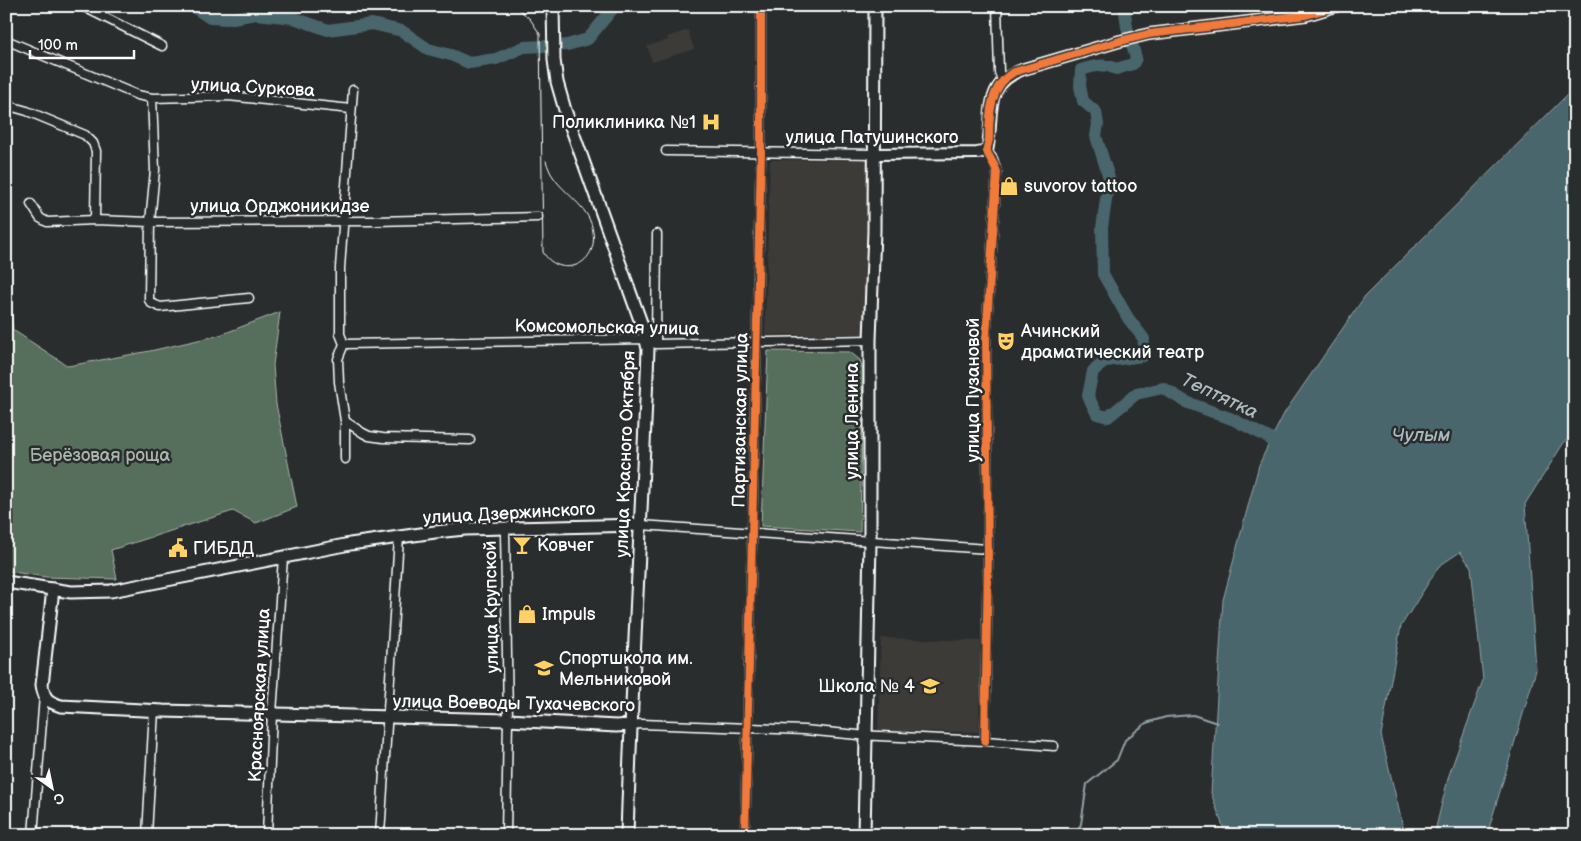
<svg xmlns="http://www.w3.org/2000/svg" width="1581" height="841" viewBox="0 0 1581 841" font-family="'Balsamiq Sans',sans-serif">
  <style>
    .built { fill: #3c3a37 }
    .green { fill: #576e5b; stroke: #abb6ad }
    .water { fill: #49666d; stroke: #92a3a7 }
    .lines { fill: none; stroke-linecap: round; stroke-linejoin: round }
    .stream { stroke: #92a3a7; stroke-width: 2 }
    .river { stroke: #49666d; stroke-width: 12 }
    .minor-casing { stroke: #fff; stroke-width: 11 }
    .tertiary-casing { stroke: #fff; stroke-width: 14 }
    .secondary-casing { stroke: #fff; stroke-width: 15 }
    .minor { stroke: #2a2d2e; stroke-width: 8 }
    .tertiary { stroke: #2a2d2e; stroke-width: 10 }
    .secondary { stroke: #2a2d2e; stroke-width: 11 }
    .tram { stroke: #fff; stroke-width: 1 }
    .cycleway-casing { stroke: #2a2d2e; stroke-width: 11 }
    .cycleway { stroke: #f17a3a; stroke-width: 8 }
    .labels { text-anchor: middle; stroke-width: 5; stroke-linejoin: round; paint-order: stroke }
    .street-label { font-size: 18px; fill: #fff; stroke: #2a2d2e }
    .poi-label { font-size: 18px; fill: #fff; stroke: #2a2d2e; text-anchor: start }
    .park-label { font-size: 18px; fill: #abb6ad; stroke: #2a2d2e }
    .water-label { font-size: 19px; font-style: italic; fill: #adbabd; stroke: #2a2d2e }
  </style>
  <rect width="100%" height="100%" fill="#2a2d2e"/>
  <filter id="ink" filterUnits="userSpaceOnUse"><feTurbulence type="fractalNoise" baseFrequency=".02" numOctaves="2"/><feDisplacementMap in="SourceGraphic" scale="10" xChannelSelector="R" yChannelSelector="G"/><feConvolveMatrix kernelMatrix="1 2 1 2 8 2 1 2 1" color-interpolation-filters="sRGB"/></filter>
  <g filter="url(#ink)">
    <!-- built -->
    <path class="built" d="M688 30 694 49 652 62 647 46 668 40 667 37Z
      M770 160H869L864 334 765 335Z
      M881 638 982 641 978 732 878 731Z"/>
    <!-- green -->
    <path class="green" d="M6 272 13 330 68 366 150 351 220 335 280 312 273 365 276 404 297 507 256 523 233 511 111 550 117 579 46 577 6 571Z
      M768 351 850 352 860 360 863 370 860 532 761 526Z"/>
    <!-- water -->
    <path class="water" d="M1575 87V431L1563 444 1525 504 1536 670 1487 835H1436V827L1449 775 1483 680 1471 567 1460 552 1439 566 1401 626 1381 735 1405 835H1226L1211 793 1223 600 1259 465 1271 439 1285 412 1365 296Z"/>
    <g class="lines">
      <!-- stream -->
      <path class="stream" d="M1075 835 1081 824 1087 784 1117 760 1125 740 1146 723 1166 717 1193 715 1217 723"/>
      <!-- river -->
      <path class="river" d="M192 6 210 18 227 19 256 14 294 18 328 30 372 24 402 31 428 49 451 55 469 63 496 59 524 47 567 45 588 39 615 6
        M1124 6 1127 27 1136 58 1133 64 1116 69C1105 63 1093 66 1081 70L1080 86 1083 101 1096 112 1098 124 1096 136 1109 178 1102 228 1103 274 1128 318 1144 339 1143 356 1106 361 1093 371 1088 396 1097 414 1108 417 1136 394 1163 388 1186 402 1232 419 1271 439 1278 455"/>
      <!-- minor casing -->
      <g class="minor-casing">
        <path id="minor" d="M82 6 162 46
          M997 6 999 72 1002 80
          M6 40 137 95 152 98 228 96 351 109
          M152 98 155 170 150 222 149 300 151 303 160 307 249 298
          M6 103 13 107 27 111 85 135 93 143 96 151 95 220
          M666 151 874 154
          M31 204 40 218 47 222 95 220 150 222 376 221 538 217
          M344 344 646 339 656 344 870 340
          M656 344 657 234
          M345 421 363 433 369 436 383 438 470 440
          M345 459V421L339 382 338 359 344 344 340 334V268L353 90
          M641 525 988 549
          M505 529 508 720 506 835
          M630 725 641 724 804 730 858 735 985 741 1054 746
          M985 741 988 555 986 338 997 172 993 159 987 151
          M33 835 44 696
          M147 835 154 710
          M267 835 272 713 283 558
          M380 835 399 537
          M745 835 761 152V6"/>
      </g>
      <!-- tertiary casing -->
      <g class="tertiary-casing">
        <path id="tertiary" d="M874 154 977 153 987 151C995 116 980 85 1024 69L1120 41 1149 34 1306 15 1336 6"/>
      </g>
      <!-- secondary casing -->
      <g class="secondary-casing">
        <path id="secondary" d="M553 6 554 60 557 82 565 110 644 331 648 349C642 511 632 673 627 835
          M6 582 71 592 111 591 350 544 435 532 465 529 641 525
          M53 589 42 685C44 699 48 702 61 706L163 711 508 720 616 726 630 725
          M864 835 870 542V340L874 231 875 6"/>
      </g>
      <!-- minor -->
      <use href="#minor" class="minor"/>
      <!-- tertiary -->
      <use href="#tertiary" class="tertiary"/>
      <!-- secondary -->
      <use href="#secondary" class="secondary"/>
      <!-- tram -->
      <path class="tram" d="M515 6 530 19 540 34 543 252C559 280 602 266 592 227 588 207 565 194 554 178 550 173 548 167 546 161"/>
      <!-- cycleway casing -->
      <g class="cycleway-casing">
        <path id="cycleway" d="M985 741 988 555 986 338 997 172C995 165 987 154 987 151 986 148 989 142 989 139 989 114 990 85 1014 72L1120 41 1149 34 1306 15 1336 6
          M745 835 761 152V6"/>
      </g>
      <!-- cycleway -->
      <use href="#cycleway" class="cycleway"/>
    </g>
  </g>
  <!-- icons -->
  <defs>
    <g id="hospital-bare" transform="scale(1.5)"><path d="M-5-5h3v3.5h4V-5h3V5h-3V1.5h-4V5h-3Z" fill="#ffd166" stroke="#2a2d2e" stroke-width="2.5" paint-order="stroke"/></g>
    <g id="shop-bare" transform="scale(1.5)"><path d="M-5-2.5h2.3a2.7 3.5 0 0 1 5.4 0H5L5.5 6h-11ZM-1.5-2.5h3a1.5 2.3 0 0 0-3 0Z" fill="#ffd166" stroke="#2a2d2e" stroke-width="2.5" paint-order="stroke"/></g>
    <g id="theatre-bare" transform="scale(1.5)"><path d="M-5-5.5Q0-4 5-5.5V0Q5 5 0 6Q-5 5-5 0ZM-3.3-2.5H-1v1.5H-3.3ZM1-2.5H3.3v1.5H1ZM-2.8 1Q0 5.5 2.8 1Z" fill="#ffd166" stroke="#2a2d2e" stroke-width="2.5" paint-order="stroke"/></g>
    <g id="bar-bare" transform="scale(1.5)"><path d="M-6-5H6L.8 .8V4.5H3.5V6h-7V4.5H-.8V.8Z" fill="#ffd166" stroke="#2a2d2e" stroke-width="2.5" paint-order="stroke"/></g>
    <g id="civic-bare" transform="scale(1.5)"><path d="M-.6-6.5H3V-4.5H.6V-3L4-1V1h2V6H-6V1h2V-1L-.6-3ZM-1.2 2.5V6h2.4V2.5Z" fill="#ffd166" stroke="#2a2d2e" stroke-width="2.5" paint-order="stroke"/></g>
    <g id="school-bare" transform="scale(1.5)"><path d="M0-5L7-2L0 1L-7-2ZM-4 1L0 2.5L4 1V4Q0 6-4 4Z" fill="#ffd166" stroke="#2a2d2e" stroke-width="2.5" paint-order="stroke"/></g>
  </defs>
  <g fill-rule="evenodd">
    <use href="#hospital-bare" x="711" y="122"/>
    <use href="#shop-bare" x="1009" y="186"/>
    <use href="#theatre-bare" x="1006" y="341"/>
    <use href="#bar-bare" x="522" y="545"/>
    <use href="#civic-bare" x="178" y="548"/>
    <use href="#shop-bare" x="527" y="614"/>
    <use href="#school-bare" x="544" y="668"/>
    <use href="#school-bare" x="930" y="686"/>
  </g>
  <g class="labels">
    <!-- street labels -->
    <g class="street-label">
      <text transform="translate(253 87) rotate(3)" y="6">улица Суркова</text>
      <text x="872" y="143">улица Патушинского</text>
      <text x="280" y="212">улица Орджоникидзе</text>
      <text transform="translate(607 327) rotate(1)" y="6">Комсомольская улица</text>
      <text transform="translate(973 390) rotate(-90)" y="6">улица Пузановой</text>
      <text transform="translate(740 420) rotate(-89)" y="6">Партизанская улица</text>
      <text transform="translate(852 421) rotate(-90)" y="6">улица Ленина</text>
      <text transform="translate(625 454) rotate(-88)" y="6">улица Красного Октября</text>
      <text transform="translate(509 513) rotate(-3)" y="6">улица Дзержинского</text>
      <text transform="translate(491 607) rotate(-91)" y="6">улица Крупской</text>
      <text transform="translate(259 695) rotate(-87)" y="6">Красноярская улица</text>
      <text transform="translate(514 703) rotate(1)" y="6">улица Воеводы Тухачевского</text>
    </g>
    <!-- poi labels -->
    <g class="poi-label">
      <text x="696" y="128" text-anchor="end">Поликлиника №1</text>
      <text x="1024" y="192">suvorov tattoo</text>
      <text x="1021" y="337">Ачинский<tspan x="1021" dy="21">драматический театр</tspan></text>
      <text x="537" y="551">Ковчег</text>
      <text x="193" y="554">ГИБДД</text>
      <text x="542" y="620">Impuls</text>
      <text x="559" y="664">Спортшкола им.<tspan x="559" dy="21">Мельниковой</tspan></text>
      <text x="915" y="692" text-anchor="end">Школа № 4</text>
    </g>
    <!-- park labels -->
    <g class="park-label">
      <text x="100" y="461">Берёзовая роща</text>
    </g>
    <!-- water labels -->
    <g class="water-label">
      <text transform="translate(1220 395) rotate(25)" y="7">Тептятка</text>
      <text x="1421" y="441">Чулым</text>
    </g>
  </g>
  <!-- margin -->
  <rect width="1581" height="841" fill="none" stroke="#2a2d2e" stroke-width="25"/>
  <rect x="12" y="12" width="1556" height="816" fill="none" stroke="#fff" stroke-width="2" filter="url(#ink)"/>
  <!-- north arrow -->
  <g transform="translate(52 788) rotate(147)" stroke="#2a2d2e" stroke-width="4" paint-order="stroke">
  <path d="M0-4L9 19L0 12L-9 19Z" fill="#ffffff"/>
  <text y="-8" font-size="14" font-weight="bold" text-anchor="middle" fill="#ffffff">С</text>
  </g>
  <!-- scale -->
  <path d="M30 50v8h104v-8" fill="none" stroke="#ffffff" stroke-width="2.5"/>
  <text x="38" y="50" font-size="15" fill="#ffffff" stroke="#2a2d2e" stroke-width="4" paint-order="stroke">100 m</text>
</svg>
